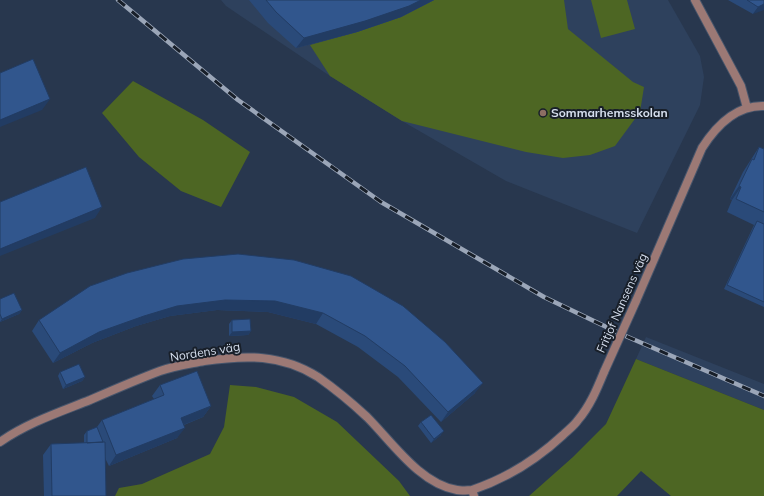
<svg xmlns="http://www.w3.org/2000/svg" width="764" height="496" viewBox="0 0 764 496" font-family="Mulish,sans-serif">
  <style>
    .built { fill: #2e415d }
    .green { fill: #4d6623 }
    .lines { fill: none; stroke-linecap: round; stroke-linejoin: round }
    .minor-casing { stroke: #47556b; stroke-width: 10 }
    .minor { stroke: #9c7975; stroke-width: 8 }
    .rail-casing { stroke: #9ba6b8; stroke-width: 4.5 }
    .rail { stroke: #181f29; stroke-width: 3; stroke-dasharray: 9; stroke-linecap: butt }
    .minor-bridge-casing { stroke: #47556b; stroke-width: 10; stroke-linecap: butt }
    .minor-bridge { stroke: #9c7975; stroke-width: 8 }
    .wall { fill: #2a4a79 }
    .shaded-wall { fill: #223c63 }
    .building { fill: #31568d; stroke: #223c63 }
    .education-dot { fill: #8d6e63; stroke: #181f29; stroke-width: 1.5 }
    .labels { text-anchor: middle; stroke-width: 4; stroke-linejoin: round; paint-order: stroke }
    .poi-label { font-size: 12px; font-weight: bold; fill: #d6dfee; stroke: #181f29; text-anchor: start }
    .street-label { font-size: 12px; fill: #d6dfee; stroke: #181f29 }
  </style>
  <rect width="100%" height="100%" fill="#28374e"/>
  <!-- built -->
  <path class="built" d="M221 0H668L700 56 704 77 700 105 637 233 506 181 402 121 330 76 226 6Z
    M646 337 764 384V410L636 359Z"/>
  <!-- green -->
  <path class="green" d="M434 0H564L568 29 633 82 644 87 640 112 615 146 590 155 563 158 526 152 402 121 330 76 310 45 357 32 401 17Z
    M591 0H627L635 29 601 38Z
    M133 81 203 120 250 152 221 207 181 191 139 157 102 113Z
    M636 359 764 410V496H671L641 471 617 496H529L573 457 606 424Z
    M230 385 256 387 294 397 337 422 399 481 410 496H115L119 488 142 484 210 454 224 427Z"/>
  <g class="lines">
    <!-- minor casing -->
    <g class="minor-casing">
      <path id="minor" d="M695 0 741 86 747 108
        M636 301 702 148C716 126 736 105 764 106
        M0 442C27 423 60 412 90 400 113 390 136 380 160 371 174 366 189 364 204 361 245 355 282 354 318 377 335 389 352 403 367 417 392 442 420 484 457 490 462 491 468 490 472 490L474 496
        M472 490C508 478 536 460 563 435 568 430 574 426 578 420 590 406 597 389 604 372"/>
    </g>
    <!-- minor -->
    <use href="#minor" class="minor"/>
    <!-- rail casing -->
    <g class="rail-casing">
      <path id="rail" d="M118 0 238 100 381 202 544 297 621 334 764 396"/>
    </g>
    <!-- rail -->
    <use href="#rail" class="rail"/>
    <!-- minor-bridge casing -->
    <g class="minor-bridge-casing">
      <path id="minor-bridge" d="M604 372 636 301"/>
    </g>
    <!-- minor-bridge -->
    <use href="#minor-bridge" class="minor-bridge"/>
  </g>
  <!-- wall -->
  <path class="wall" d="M249 0H434L401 17 357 32 296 48 268 23Z
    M728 0H764L753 14Z
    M759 147 764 149V307L724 289 754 225 727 212 732 200 730 199 743 172Z
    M238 254 475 393 441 422 398 377 358 347 316 324 268 312 217 310 170 316 136 326 92 343 53 363 32 331 39 320Z
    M0 299 22 310 19 314 0 322Z
    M232 320 251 331 248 335 229 336V324Z
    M60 372 85 377 82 381 63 389 58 376Z
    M160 385 211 406 203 417 184 425 177 438 109 466 105 458 106 496H44L43 455 51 444 84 443V435L87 431 97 427 102 420 154 399 152 396Z
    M421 422 441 435 431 443 418 426Z"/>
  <!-- shaded-wall -->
  <path class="shaded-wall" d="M421 0H434L401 17 357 32 296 48 304 38Z
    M764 4V10L753 14 758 7Z
    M50 99 42 110 0 127V120Z
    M739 186 741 187 732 200 730 199Z
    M102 207 95 218 0 256V249Z
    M225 300 275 301 323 313 316 324 268 312 217 310 170 316 136 326 92 343 53 363 60 353 99 332 144 316 177 306Z
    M22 310 19 314 0 322 2 319Z
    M251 331 248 335 229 336 232 332Z
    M85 377 82 381 63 389 66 385Z
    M483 383 475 393 441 422 448 412Z
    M211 406 203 417 173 429 181 418Z
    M185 428 177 438 109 466 116 455Z
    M444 431 441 435 431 443 434 439Z"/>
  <!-- building -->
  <path class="building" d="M266 0H421L409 6 365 21 304 38 276 12Z
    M747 0H764V4L758 7Z
    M33 59 50 99 0 120V73Z
    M759 147 764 149V212L736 199 741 187 739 186 752 159 754 160Z
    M86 167 102 207 0 249V202Z
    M757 221 764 224V302L727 285Z
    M238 254 294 260 351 276 403 306 445 342 483 383 448 412 405 366 365 336 323 313 275 301 225 300 177 306 144 316 99 332 60 353 39 320 90 286 127 273 183 259Z
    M14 293 22 310 2 319 0 314V299Z
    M250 319 251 331 232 332V320Z
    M79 364 85 377 66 385 60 372Z
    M197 371 211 406 181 418 185 428 116 455 102 420 164 395 160 385Z
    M431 415 444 431 434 439 421 422Z
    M97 427 103 442 87 443V431Z
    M105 442 106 496H52L51 444Z"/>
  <!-- markers -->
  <circle class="education-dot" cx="543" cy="113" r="4"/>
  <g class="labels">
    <!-- poi labels -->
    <g class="poi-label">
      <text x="551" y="117">Sommarhemsskolan</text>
    </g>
    <!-- street labels -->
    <g class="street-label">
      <text transform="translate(622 303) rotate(-66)" y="4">Fritjof Nansens väg</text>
      <text transform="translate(205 352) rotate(-9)" y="4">Nordens väg</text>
    </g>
  </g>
</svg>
